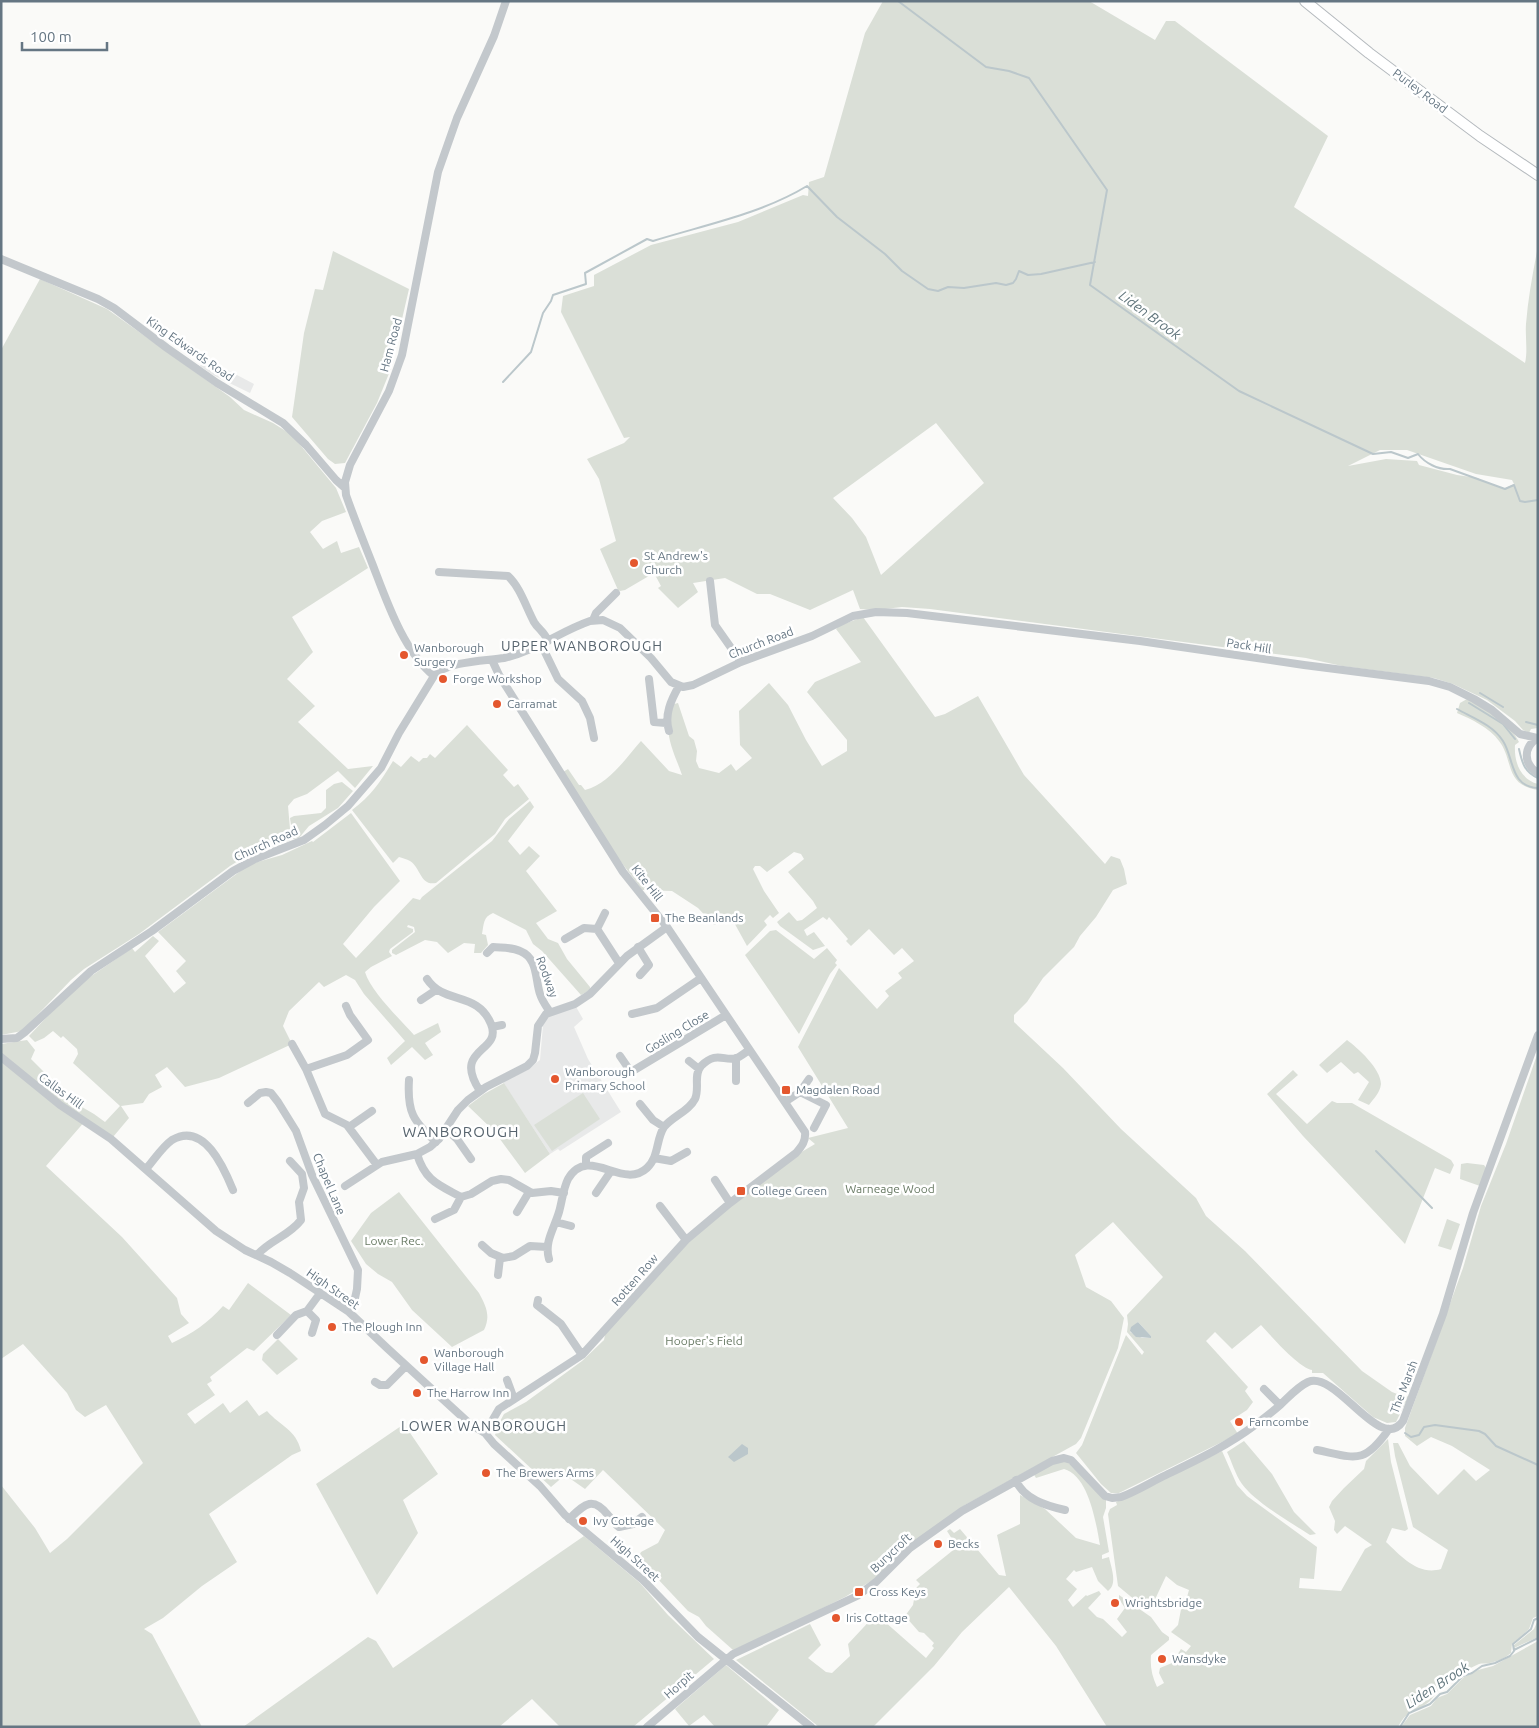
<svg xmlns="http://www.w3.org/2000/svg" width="1539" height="1728" viewBox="0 0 1539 1728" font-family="Ubuntu,sans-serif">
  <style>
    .built { fill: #e8e9e9 }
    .green { fill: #dadfd7; fill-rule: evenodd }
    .water { fill: #bbc7cb }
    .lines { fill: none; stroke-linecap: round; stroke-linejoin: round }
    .stream { stroke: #bbc7cb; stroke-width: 2 }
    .major-casing { stroke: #b5babe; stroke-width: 12 }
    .minor { stroke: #c3c8cc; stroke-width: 8 }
    .major { stroke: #fff; stroke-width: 10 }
    .poi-dot { fill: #e4572e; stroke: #fff; stroke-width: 2 }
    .labels { text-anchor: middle; stroke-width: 5; stroke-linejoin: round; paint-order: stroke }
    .street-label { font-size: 12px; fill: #657683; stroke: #fff }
    .poi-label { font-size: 12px; fill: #657683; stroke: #fff; text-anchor: start }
    .park-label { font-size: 12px; fill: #687a64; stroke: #fff }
    .water-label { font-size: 14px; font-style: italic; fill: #60757c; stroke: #fff }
    .neighbourhood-label { font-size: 14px; letter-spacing: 1px; fill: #57646e; stroke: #fff }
    .quarter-label { font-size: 15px; letter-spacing: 1px; fill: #57646e; stroke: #fff }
  </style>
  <rect width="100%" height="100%" fill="#fafaf8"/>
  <!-- built -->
  <path class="built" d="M205 358 254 384 250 393 213 375 200 366Z
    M575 1005 583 1019 574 1027 588 1059 621 1112 560 1151 558 1149 550 1154 503 1082 527 1070 540 1060 543 1025 547 1017Z"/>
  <!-- green -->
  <path class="green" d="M883 1H1089L1155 40 1166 21H1175L1328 136 1294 207 1525 363C1528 350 1525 337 1526 324 1528 298 1533 272 1538 246V728L1531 729 1529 733 1523 730 1515 721 1487 700 1453 684 1434 678 1342 666 1306 658 930 609 902 607 876 610 860 609 853 590 810 610 770 594H757L725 578 693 583 698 592 678 608 658 588 661 586 654 573 625 590 620 591 618 590 600 549 616 541 599 479 587 459 624 443 630 437 624 438 561 312 563 296 594 286V275L651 245 738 222 803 195 808 196 809 182 824 177 865 33ZM936 423 984 483 881 575 866 537 852 518 833 498ZM1380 450H1407L1476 474 1512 480 1514 484 1503 489C1496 485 1482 482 1478 478L1457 475 1419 465 1417 461 1386 459 1348 466Z
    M333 251 409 289 390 371 377 403 345 463 335 464 328 459 292 417 304 333 315 289 323 290Z
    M40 279 107 309 230 397 244 410 273 423 292 435 336 488 346 512 322 521 310 532 323 549 337 541 341 553 359 547 368 568 292 617 313 652 287 679 315 706 298 722 348 769 373 766 355 788 338 771 307 794 294 799 288 806 291 840 246 856 230 866 139 934 84 969 71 980 22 1031 1 1035V350Z
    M863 617 935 717 945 714 978 696 1024 775 1105 864 1111 856 1120 859 1124 869 1127 884 1113 890 1096 917 1080 936 1074 947 1043 978 1027 1002 1014 1015V1022L1063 1068 1121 1129 1196 1198 1206 1216 1245 1251 1362 1371 1392 1392 1405 1397 1409 1396 1396 1422 1387 1423 1373 1417 1323 1373H1312V1370C1298 1367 1271 1336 1261 1325L1232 1349 1215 1332 1206 1341 1248 1387 1245 1391 1253 1402 1247 1410 1230 1421 1238 1434 1119 1493H1111L1101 1484 1076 1453 1082 1445 1126 1335 1142 1355 1144 1352 1127 1332 1128 1324 1127 1315 1163 1277 1113 1222 1075 1255 1086 1287 1111 1301 1124 1318 1118 1348 1081 1438 1076 1444 965 1505 876 1578 845 1597 777 1631 733 1650 706 1626 699 1617 688 1611 638 1558 641 1552 658 1543 665 1530 603 1470 585 1489 565 1475 551 1487 495 1435 498 1425 504 1414 526 1402 582 1361 604 1340 606 1330 686 1240 788 1160 815 1144 808 1138 848 1128 798 1047 839 968 877 1009 889 996 885 991 902 978 898 973 914 961 902 948 894 955 869 929 851 946 846 941 848 939 829 917 827 920 823 917 804 930 807 936 814 932 825 946 813 950 780 926 777 922 789 912 797 921 802 920 817 908 813 901 788 872 804 859 801 854 794 852 767 872 760 866H755L753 869 764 891 779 913 773 918 770 915 764 921 767 925 747 946 731 917 714 925 698 908 672 891 642 890 610 847 563 772 568 769 579 785H581L585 790C609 784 626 758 641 741L669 771 682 775C673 749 661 731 674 704L678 703 689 736 694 740 697 751 696 761 699 768 719 773 731 764 736 771 752 758 740 745 739 711 769 683 788 705 806 740 822 766 847 751V740L807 692 815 682 861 662 836 629 841 625ZM1138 1322 1151 1336V1338H1142L1130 1332Z
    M1467 699C1487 710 1509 722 1519 742L1515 745C1514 762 1520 779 1538 784V790C1504 785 1514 760 1499 741 1490 728 1471 719 1457 713L1460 703Z
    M467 725 508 770 503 775 514 787 518 784 529 799 505 819 495 834 436 883C420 886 421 868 410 861 407 859 402 858 399 857L393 863 352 810C371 796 381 781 393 761L401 767 411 756 419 762 423 758H427L430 754 435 758Z
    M342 782 353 791 338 808 309 826 299 838 293 839 290 818 294 816 321 813 326 808V790L334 784Z
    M530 801 534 807 508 841 520 855 529 846 540 856 526 871 557 911 536 923 548 939 558 943 567 959 590 987V990L581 995 542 951 533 944 526 930 493 913C483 917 484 924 482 934L486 935 488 945 481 953H474L475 944 464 943 448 953 437 942 425 940 396 955 392 953V950L415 932 414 927 408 925 407 927 413 929V932L390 949 389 952 392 956 371 967 365 972C371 992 400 1019 414 1035L438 1023 441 1032 425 1043 433 1055 425 1060 412 1047 391 1065 387 1058 405 1041 364 994 355 980 346 975 324 987 319 982 289 1011 283 1026 292 1044 219 1078 185 1087 167 1067 155 1075 162 1087 149 1094 143 1103 121 1106 129 1118 113 1137 86 1120 46 1166 122 1237 177 1298 181 1314 189 1323 168 1336 172 1343C193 1333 208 1323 223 1306L229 1310 248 1283 291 1315 254 1351 247 1348 210 1377 212 1381 207 1384 215 1395 187 1414 195 1424 223 1403 230 1413 247 1400 259 1416 267 1411C280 1426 296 1429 301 1451L292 1455 209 1514 237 1562 202 1586 163 1618 144 1629 152 1634 202 1727H1V1485L35 1528 50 1553 67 1539 143 1463 106 1405 85 1417 76 1410 67 1393 23 1344 1 1359V1044L27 1040 35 1050 31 1059 75 1103 94 1114 105 1122 120 1106 73 1063 78 1054 77 1049 63 1036 61 1038 53 1031 44 1038 35 1042 29 1036 57 1006 87 979 132 948 135 952 153 936 159 941 145 956 174 993 186 983 176 971 186 961 158 932 250 864 282 855 312 841 313 842 351 813 400 881 374 907 343 944 356 958 413 898 420 900 422 897 492 841 509 819Z
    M776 930 814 959 827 948 837 960 835 963 837 965 830 974 799 1034 745 955 770 931Z
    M1347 1040C1358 1048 1381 1069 1381 1084 1380 1093 1374 1098 1369 1105L1358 1100 1369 1082 1358 1072 1354 1074 1341 1062 1327 1073 1319 1065Z
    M1538 1052V1616L1533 1618 1529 1629 1512 1644 1511 1653C1505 1658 1498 1661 1490 1663 1486 1664 1482 1663 1479 1664 1465 1670 1448 1681 1437 1692 1434 1695 1433 1698 1430 1701 1416 1713 1408 1708 1398 1727H1107L1056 1646 1009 1587 962 1632 934 1666 873 1727H819L736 1660 810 1624 821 1645 808 1658 826 1672 832 1673 850 1656 848 1644 876 1614 926 1658 934 1648 932 1646 934 1643 924 1633 919 1632 905 1616 913 1605 916 1588 920 1584 916 1580 957 1547 947 1531 950 1529 954 1533 960 1529 999 1575 1006 1576 997 1535 1020 1524V1495L1045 1509 1076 1538 1100 1545C1096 1523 1089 1476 1064 1469L1036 1478 1033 1473C1043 1468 1057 1460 1068 1462L1106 1500V1508L1103 1517 1109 1552 1102 1555V1559L1109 1557C1111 1567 1118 1584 1108 1591L1098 1581 1092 1567 1076 1572 1074 1570 1066 1579 1077 1589 1068 1600 1073 1607 1086 1595 1087 1596 1099 1591 1101 1594 1088 1608 1097 1617 1103 1619 1122 1637 1127 1632 1117 1619 1125 1608 1119 1599V1595L1151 1617 1162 1632 1169 1637V1640L1151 1655C1150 1667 1152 1676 1157 1687L1164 1683 1159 1673 1160 1668 1172 1663 1181 1649 1186 1652 1191 1646 1171 1632 1178 1625 1183 1599 1187 1597 1189 1590 1177 1585 1166 1576 1150 1610H1147L1118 1586 1108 1514 1110 1509 1117 1505 1116 1502 1222 1451 1237 1485 1247 1496 1317 1547 1314 1579 1300 1578 1299 1588 1341 1591 1365 1549 1372 1545 1345 1526 1337 1534 1334 1530 1335 1521 1329 1507 1332 1501 1344 1488 1364 1469 1366 1461 1388 1439 1391 1462 1408 1529 1405 1531 1392 1528 1386 1542C1401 1556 1418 1576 1441 1569L1448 1550 1413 1527 1395 1456 1393 1443H1398L1410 1466 1438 1495 1464 1469 1476 1481 1490 1470 1452 1446 1431 1437 1417 1446 1405 1436V1428L1463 1268 1481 1206 1506 1144Z
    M1293 1070 1298 1075 1276 1094 1307 1124 1332 1101 1337 1103H1352L1451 1160 1454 1165 1450 1174 1435 1168 1405 1244 1303 1136 1267 1094Z
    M504 1083 550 1154 525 1173 494 1131 468 1106 484 1094Z
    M583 1093 600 1119 552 1151 534 1125Z
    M1467 1163 1484 1165 1486 1168 1480 1186 1460 1179 1461 1164Z
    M399 1192 479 1293C486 1306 491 1316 484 1330L452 1347 412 1310 392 1282 378 1274 366 1264 351 1241 371 1213Z
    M1447 1219 1460 1224 1451 1250 1438 1246Z
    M278 1339 298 1359 277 1375 262 1360 263 1354Z
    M404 1424 438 1474 403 1500 418 1533 377 1595 316 1484Z
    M1244 1441 1272 1474 1294 1512 1316 1534 1310 1535C1290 1522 1255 1502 1242 1484 1235 1474 1232 1462 1227 1452Z
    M584 1536 640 1583 668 1615 714 1659 633 1727H558L559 1726 532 1699 499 1727H243L368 1637 376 1641 393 1668Z
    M1538 1620V1637L1514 1648V1645L1534 1629Z
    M1538 1641V1727H1401L1410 1715 1431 1706 1437 1698 1447 1694 1464 1677 1478 1670 1493 1666Z
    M726 1665 779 1710 766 1727H715L704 1715 689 1726 675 1709Z"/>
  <!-- water -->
  <path class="water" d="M1138 1322 1151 1336V1338L1136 1337 1130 1331 1131 1327Z
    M742 1444 748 1448V1454L734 1462 728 1457Z"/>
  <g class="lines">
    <!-- stream -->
    <path class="stream" d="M898 1 986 67 1009 71 1029 78 1107 190 1090 285 1239 391 1373 454 1391 452 1408 458 1418 454C1425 463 1438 470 1450 469L1505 489 1514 485 1520 501 1525 502 1538 500
      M503 382 531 352 543 313 551 301 553 295 586 284 585 273 647 239 653 241C704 225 761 214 807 186L837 217 885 254 902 271 928 289 938 291 948 287 964 288 996 283 1006 285 1013 283 1016 279 1019 271 1028 275 1041 274 1095 262
      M1480 693 1503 707
      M1469 703 1503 724 1515 739
      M1457 709C1473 718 1493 725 1503 741 1514 758 1510 787 1538 788
      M1526 722 1538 725
      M1519 749C1522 762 1524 772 1538 778
      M1376 1151 1432 1208
      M1405 1433 1411 1437 1419 1435 1424 1427 1435 1425 1479 1431 1485 1434 1496 1446 1538 1465
      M1514 1650 1538 1638
      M1400 1727 1409 1713 1430 1704 1440 1694 1447 1692 1463 1676 1472 1673 1482 1666 1495 1663 1510 1656 1514 1651 1513 1644 1531 1629 1534 1620 1538 1618"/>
    <!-- major casing -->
    <g class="major-casing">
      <path id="major" d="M1305 1 1369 53 1480 136 1538 175"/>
    </g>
    <!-- minor -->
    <path class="minor" d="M1 259 98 299 114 308 167 348 217 383 283 423 306 445 336 480 345 488
      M439 572 508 576C520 587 526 607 534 622 538 629 544 631 548 641
      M710 581 715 625 741 662
      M593 620 596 613 616 593
      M541 644 558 679 582 701 590 718 594 738
      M434 676C403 651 386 599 372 563 363 540 354 518 346 495L345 482 350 465 389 391 402 355 438 172 457 118 494 36 506 1
      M649 679 654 722 666 723
      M669 731C664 715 671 700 679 686
      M1538 738C1523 747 1523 764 1538 773
      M597 929 605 913
      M565 939 584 928 597 929 619 963
      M638 947 649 965 640 975
      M487 953 493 947C501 948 511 947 520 951 538 958 535 979 540 994 542 1001 546 1006 550 1012
      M427 979C444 1005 478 991 491 1024 503 1053 451 1047 480 1091
      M421 1000 436 990
      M346 1006 350 1015 368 1040 347 1055 306 1069 325 1114 347 1125 377 1165
      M632 1014 657 1008 701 978
      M492 1027 502 1025
      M1 1039 17 1038 25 1032 91 971 152 931 233 871 255 859 304 840 325 825 348 806 381 768 399 733 434 676C447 661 485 661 504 658 535 651 561 631 590 621L603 620 620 628 651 658 671 682 683 687 693 685 741 662 812 636 853 616 876 612 907 613 1140 641 1304 665 1429 681 1450 687 1474 699 1492 710 1520 734 1537 738
      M292 1044 306 1069
      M620 1056 631 1072 726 1015
      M1 1057 60 1105 111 1139 216 1231 245 1250 271 1262 290 1273 349 1312 387 1348 470 1424 485 1433 494 1444 540 1486 565 1515 643 1580 698 1637 811 1727
      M736 1058V1081
      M689 1061 699 1069
      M409 1080C407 1112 413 1121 436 1142
      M800 1092 809 1079
      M785 1102 800 1092 826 1105 814 1128
      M248 1103 260 1093 266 1092 271 1093 278 1102 296 1131 312 1175 358 1270 357 1289 353 1307 349 1312
      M640 1104 653 1120 664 1127
      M349 1127 372 1111
      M446 1129 457 1139 471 1159
      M417 1154C425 1181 439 1185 461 1197
      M654 1158 671 1161 687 1152
      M586 1165V1157L608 1143
      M146 1169C154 1160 162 1147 172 1140 204 1121 224 1168 233 1190
      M715 1180 730 1203
      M345 1186 382 1162 417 1154 430 1147 439 1139 458 1110 468 1100 486 1087 527 1066 533 1060 535 1053 538 1026 546 1014 575 1004 590 994 627 956 667 927
      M596 1193 611 1171
      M660 1206 686 1240
      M517 1212 529 1192
      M435 1219 454 1210 461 1197 471 1194 492 1181 501 1179 509 1180 532 1193 551 1191 564 1193
      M556 1222 571 1226
      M482 1245 491 1253 503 1258 514 1256 530 1246 547 1247
      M257 1255C270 1240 289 1236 301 1220L299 1202 304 1188 302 1174 290 1161
      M549 1259C544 1242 554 1229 559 1212 562 1202 563 1189 568 1179 589 1144 622 1191 647 1168 659 1157 656 1139 664 1127 673 1116 689 1111 695 1099 700 1088 693 1075 701 1066 717 1050 724 1062 737 1058 741 1056 745 1053 749 1050
      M498 1275 500 1258
      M538 1300 537 1305 561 1324 582 1355
      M307 1311 316 1320 312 1333
      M277 1335 296 1315 307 1311 321 1292
      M507 1380 514 1399
      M375 1382 380 1385H387L406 1366
      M1264 1389 1280 1405
      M485 1433 499 1409 582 1355 686 1240 730 1203 796 1153C802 1146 806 1141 805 1132L667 927 623 872 499 675 492 660
      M1317 1450C1356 1458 1364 1465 1389 1429
      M1016 1480C1023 1499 1047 1506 1065 1510
      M569 1519C584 1505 592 1495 608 1515 612 1519 614 1524 619 1527L633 1524 642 1517
      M647 1727 733 1654 857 1596 876 1582 910 1548 962 1511 1052 1461 1064 1458 1071 1460 1105 1496 1112 1498 1121 1497C1137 1491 1151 1482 1166 1475 1197 1460 1227 1446 1255 1425 1263 1419 1271 1413 1279 1406 1288 1398 1297 1387 1308 1382 1337 1370 1380 1455 1403 1421L1443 1314 1473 1213 1538 1035"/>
    <!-- major -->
    <use href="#major" class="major"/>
  </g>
  <!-- markers -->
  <g class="poi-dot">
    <circle cx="634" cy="563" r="5"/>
    <circle cx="404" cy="655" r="5"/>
    <circle cx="443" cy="679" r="5"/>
    <circle cx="497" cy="704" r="5"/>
    <rect x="650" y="913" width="10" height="10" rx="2.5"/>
    <circle cx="555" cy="1079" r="5"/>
    <rect x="781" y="1085" width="10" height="10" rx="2.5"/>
    <rect x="736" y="1186" width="10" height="10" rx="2.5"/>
    <circle cx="332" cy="1327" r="5"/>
    <circle cx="424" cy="1360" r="5"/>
    <circle cx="417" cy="1393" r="5"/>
    <circle cx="1239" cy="1422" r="5"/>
    <circle cx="486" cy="1473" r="5"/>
    <circle cx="583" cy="1521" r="5"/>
    <circle cx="938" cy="1544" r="5"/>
    <rect x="854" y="1587" width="10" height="10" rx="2.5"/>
    <circle cx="1115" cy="1603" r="5"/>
    <circle cx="836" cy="1618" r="5"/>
    <circle cx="1162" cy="1659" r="5"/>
  </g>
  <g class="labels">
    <!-- street labels -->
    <g class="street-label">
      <text transform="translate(1420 91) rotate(37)" y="4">Purley Road</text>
      <text transform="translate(391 345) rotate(-75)" y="4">Ham Road</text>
      <text transform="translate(190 349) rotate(35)" y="4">King Edwards Road</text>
      <text transform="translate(761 643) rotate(-21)" y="4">Church Road</text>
      <text transform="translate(1249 646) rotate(9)" y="4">Pack Hill</text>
      <text transform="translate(266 844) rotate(-24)" y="4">Church Road</text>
      <text transform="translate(647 883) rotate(52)" y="4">Kite Hill</text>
      <text transform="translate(547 977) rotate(70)" y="4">Rodway</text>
      <text transform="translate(677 1032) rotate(-31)" y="4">Gosling Close</text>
      <text transform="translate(61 1091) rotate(36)" y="4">Callas Hill</text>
      <text transform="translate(329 1184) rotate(67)" y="4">Chapel Lane</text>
      <text transform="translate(635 1280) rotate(-49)" y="4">Rotten Row</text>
      <text transform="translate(333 1289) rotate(35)" y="4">High Street</text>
      <text transform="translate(1404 1387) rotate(-69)" y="4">The Marsh</text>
      <text transform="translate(891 1553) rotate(-43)" y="4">Burycroft</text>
      <text transform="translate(635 1559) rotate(42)" y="4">High Street</text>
      <text transform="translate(679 1685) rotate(-41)" y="4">Horpit</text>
    </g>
    <!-- poi labels -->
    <g class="poi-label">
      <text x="644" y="560">St Andrew's<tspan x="644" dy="14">Church</tspan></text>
      <text x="414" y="652">Wanborough<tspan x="414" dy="14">Surgery</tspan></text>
      <text x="453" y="683">Forge Workshop</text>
      <text x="507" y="708">Carramat</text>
      <text x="665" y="922">The Beanlands</text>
      <text x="565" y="1076">Wanborough<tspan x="565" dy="14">Primary School</tspan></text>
      <text x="796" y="1094">Magdalen Road</text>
      <text x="751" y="1195">College Green</text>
      <text x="342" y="1331">The Plough Inn</text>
      <text x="434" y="1357">Wanborough<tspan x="434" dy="14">Village Hall</tspan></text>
      <text x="427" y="1397">The Harrow Inn</text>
      <text x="1249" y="1426">Farncombe</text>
      <text x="496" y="1477">The Brewers Arms</text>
      <text x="593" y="1525">Ivy Cottage</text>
      <text x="948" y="1548">Becks</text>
      <text x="869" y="1596">Cross Keys</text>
      <text x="1125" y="1607">Wrightsbridge</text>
      <text x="846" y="1622">Iris Cottage</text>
      <text x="1172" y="1663">Wansdyke</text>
    </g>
    <!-- park labels -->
    <g class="park-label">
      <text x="890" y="1193">Warneage Wood</text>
      <text x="394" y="1245">Lower Rec.</text>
      <text x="704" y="1345">Hooper's Field</text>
    </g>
    <!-- water labels -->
    <g class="water-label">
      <text transform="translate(1150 315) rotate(36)" y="5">Liden Brook</text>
      <text transform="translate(1437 1685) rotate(-33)" y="5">Liden Brook</text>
    </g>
    <!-- neighbourhood labels -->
    <g class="neighbourhood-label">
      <text x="582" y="651">UPPER WANBOROUGH</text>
      <text x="484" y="1431">LOWER WANBOROUGH</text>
    </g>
    <!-- quarter labels -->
    <g class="quarter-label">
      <text x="461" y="1137">WANBOROUGH</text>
    </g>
  </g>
  <!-- border -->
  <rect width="1539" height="1728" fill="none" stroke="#657683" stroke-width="5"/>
  <!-- scale -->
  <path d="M22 42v8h85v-8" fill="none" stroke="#657683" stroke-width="2.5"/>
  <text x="30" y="42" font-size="15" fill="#657683" stroke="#ffffff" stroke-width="4" paint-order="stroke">100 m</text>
</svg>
